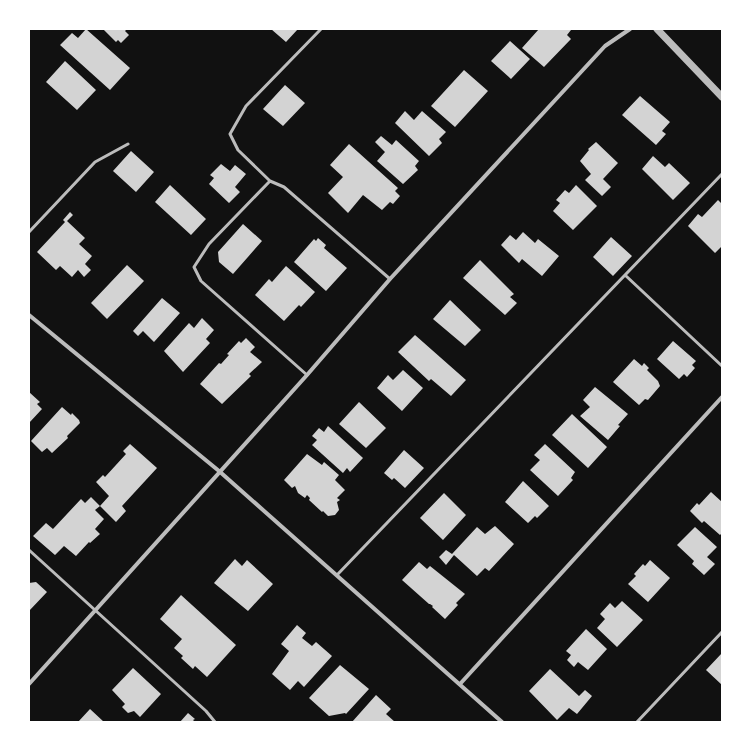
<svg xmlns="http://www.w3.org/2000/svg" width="751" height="751" viewBox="0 0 751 751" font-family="'Public Sans',sans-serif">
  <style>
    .building { fill: #d3d3d3 }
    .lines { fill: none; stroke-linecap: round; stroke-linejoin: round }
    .service { stroke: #bcbcbc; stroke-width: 3 }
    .minor { stroke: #bcbcbc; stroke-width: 4 }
    .tertiary { stroke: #bcbcbc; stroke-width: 7 }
  </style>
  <rect width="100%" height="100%" fill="#111"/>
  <!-- building -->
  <path class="building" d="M86 29 130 68 110 90 60 45 72 33 78 38Z
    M103 29H127L125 31 129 35 121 43 118 40 116 42Z
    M271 29H298L286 42Z
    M539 29 571 30 567 35 571 39 544 67 522 48Z
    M510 41 530 59 511 79 491 61Z
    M65 61 96 90 77 110 46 82Z
    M464 70 488 91 455 127 431 106Z
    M285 85 305 103 283 126 263 109Z
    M640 96 670 122 662 131 666 134 656 145 622 115Z
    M405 111 414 120 422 111 446 132 439 139 442 143 429 156 395 123Z
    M381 136 392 145 396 140 419 161 415 166 418 170 403 184 377 161 385 152 375 142Z
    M596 142 618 163 603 179 611 187 602 196 585 180 591 174 580 161 589 150 588 149Z
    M349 144 398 188 395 191 400 196 393 204 390 202 382 210 363 195 348 213 328 193 343 177 330 165Z
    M131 151 154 172 136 192 113 171Z
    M653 156 665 167 669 163 690 183 673 200 642 169Z
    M221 164 230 171 235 165 246 174 235 187 240 192 229 203 209 184 214 178 210 175Z
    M170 185 206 219 191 235 155 202Z
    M576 185 597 206 573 230 553 211 560 203 556 200 565 190 569 193Z
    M718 200 722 204V246L715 253 688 226 698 214 702 217Z
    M70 212 73 215 67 221 85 238 79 244 92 256 85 264 91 270 84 277 78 270 72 277 60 266 56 270 37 252 65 222 63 220Z
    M243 224 262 241 233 274 219 262 218 252Z
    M523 232 535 243 538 239 559 256 542 276 522 259 519 263 501 245 510 235 516 240Z
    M611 237 632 256 613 276 593 257Z
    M318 238 326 245 324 248 347 268 326 291 294 262 314 239 316 241Z
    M480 260 514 294 510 297 517 303 505 315 463 278Z
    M127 265 144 281 107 319 91 303Z
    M286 266 315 292 301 307 299 305 284 321 255 295 269 279 272 282Z
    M162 298 180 313 154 342 143 331 138 336 133 331Z
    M450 300 481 330 465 346 433 319Z
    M202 318 214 330 206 339 210 343 183 372 164 351 189 323 194 328Z
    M415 335 466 380 451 396 431 379 429 381 398 352Z
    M246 338 255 347 250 352 262 362 249 374 251 376 222 404 200 384 219 363 221 364 229 355 227 354 239 341 241 343Z
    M673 341 696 361 692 365 695 368 687 377 684 374 679 379 657 359Z
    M634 359 642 366 644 363 649 368 647 370 658 381 660 386 648 400 645 399 639 405 613 382Z
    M403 370 423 388 402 411 377 388 388 375 393 380Z
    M595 387 628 414 618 425 620 426 608 440 580 416 590 407 583 400Z
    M29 392 40 402 37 404 42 409 29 423Z
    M359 402 386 428 366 448 339 424Z
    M62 407 71 415 72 413 79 420 80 423 67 436 68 438 52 453 47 448 42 452 31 441Z
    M572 414 607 447 588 468 552 435Z
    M328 426 363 458 350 472 347 468 343 473 312 445 317 440 312 436 319 428 324 432Z
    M130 444 157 468 122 506 126 511 116 522 100 506 109 496 96 482 103 475 105 477 126 454 123 451Z
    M545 444 575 472 571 478 573 480 558 496 530 470 540 460 534 455Z
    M404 450 424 468 405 488 394 478 392 480 384 473Z
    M307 454 322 465 324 462 339 475 335 480 345 490 337 498 340 500 337 502 339 510 335 515 328 516 323 511 322 512 309 500 310 498 307 495 305 498 298 493 295 486 292 488 284 480Z
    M523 481 549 506 537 518 535 516 528 523 505 502Z
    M711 492 722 502V533L720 535 704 521 702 523 690 511 697 503 699 505Z
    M444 493 466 515 443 540 420 518Z
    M91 497 100 506 95 510 104 519 95 529 100 534 90 543 89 542 76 556 64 546 55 555 33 536 46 523 53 529 81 499 85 503Z
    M495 526 514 544 489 571 485 568 477 576 454 555 446 565 439 557 446 550 452 554 477 527 485 534Z
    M695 527 717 547 707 557 715 564 704 575 692 564 694 561 677 545Z
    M235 559 242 566 247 560 273 584 248 611 214 583Z
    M650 560 670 578 648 602 628 584 636 576 634 574 643 564 645 566Z
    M419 562 427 569 430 566 465 594 456 603 458 605 445 619 432 607 433 606 430 604H429L402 580Z
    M36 582 47 592 29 611V583Z
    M181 595 236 645 207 677 195 666 193 669 181 658 183 656 174 648 182 639 160 619Z
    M622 601 643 620 617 647 597 628 605 619 600 614 610 603 615 608Z
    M297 625 306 633 302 638 312 646 316 642 332 656 304 687 298 681 290 690 272 674 289 651 281 644Z
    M586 629 607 649 588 670 578 662 574 667 567 660 571 655 566 651Z
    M722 653V685L706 670Z
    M340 665 369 689 346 714 345 713 329 716 309 698Z
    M133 668 161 694 140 717 134 711 128 713 122 707 125 704 112 690Z
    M550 669 579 696 585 690 592 696 577 714 569 708 557 720 529 691Z
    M376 695 391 709 386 714 395 722H352Z
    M90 709 104 722H78Z
    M188 713 195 719 193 720 195 722H180Z"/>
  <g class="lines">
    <!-- service -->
    <path class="service" d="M270 181 238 150 230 134 246 106 321 29
      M29 232 95 162 128 144
      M625 275 722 366
      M307 375 201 281 194 267 209 244 270 181 284 187 390 279
      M29 550 206 711 215 722
      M337 575 722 174
      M637 722 722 632"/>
    <!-- minor -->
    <path class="minor" d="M29 315 219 471 502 722
      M29 684 307 375 390 279 605 46 630 29
      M460 684 722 397"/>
    <!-- tertiary -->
    <path class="tertiary" d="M657 29 722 97"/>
  </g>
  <!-- border -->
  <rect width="751" height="751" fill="none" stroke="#ffffff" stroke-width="60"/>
</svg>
